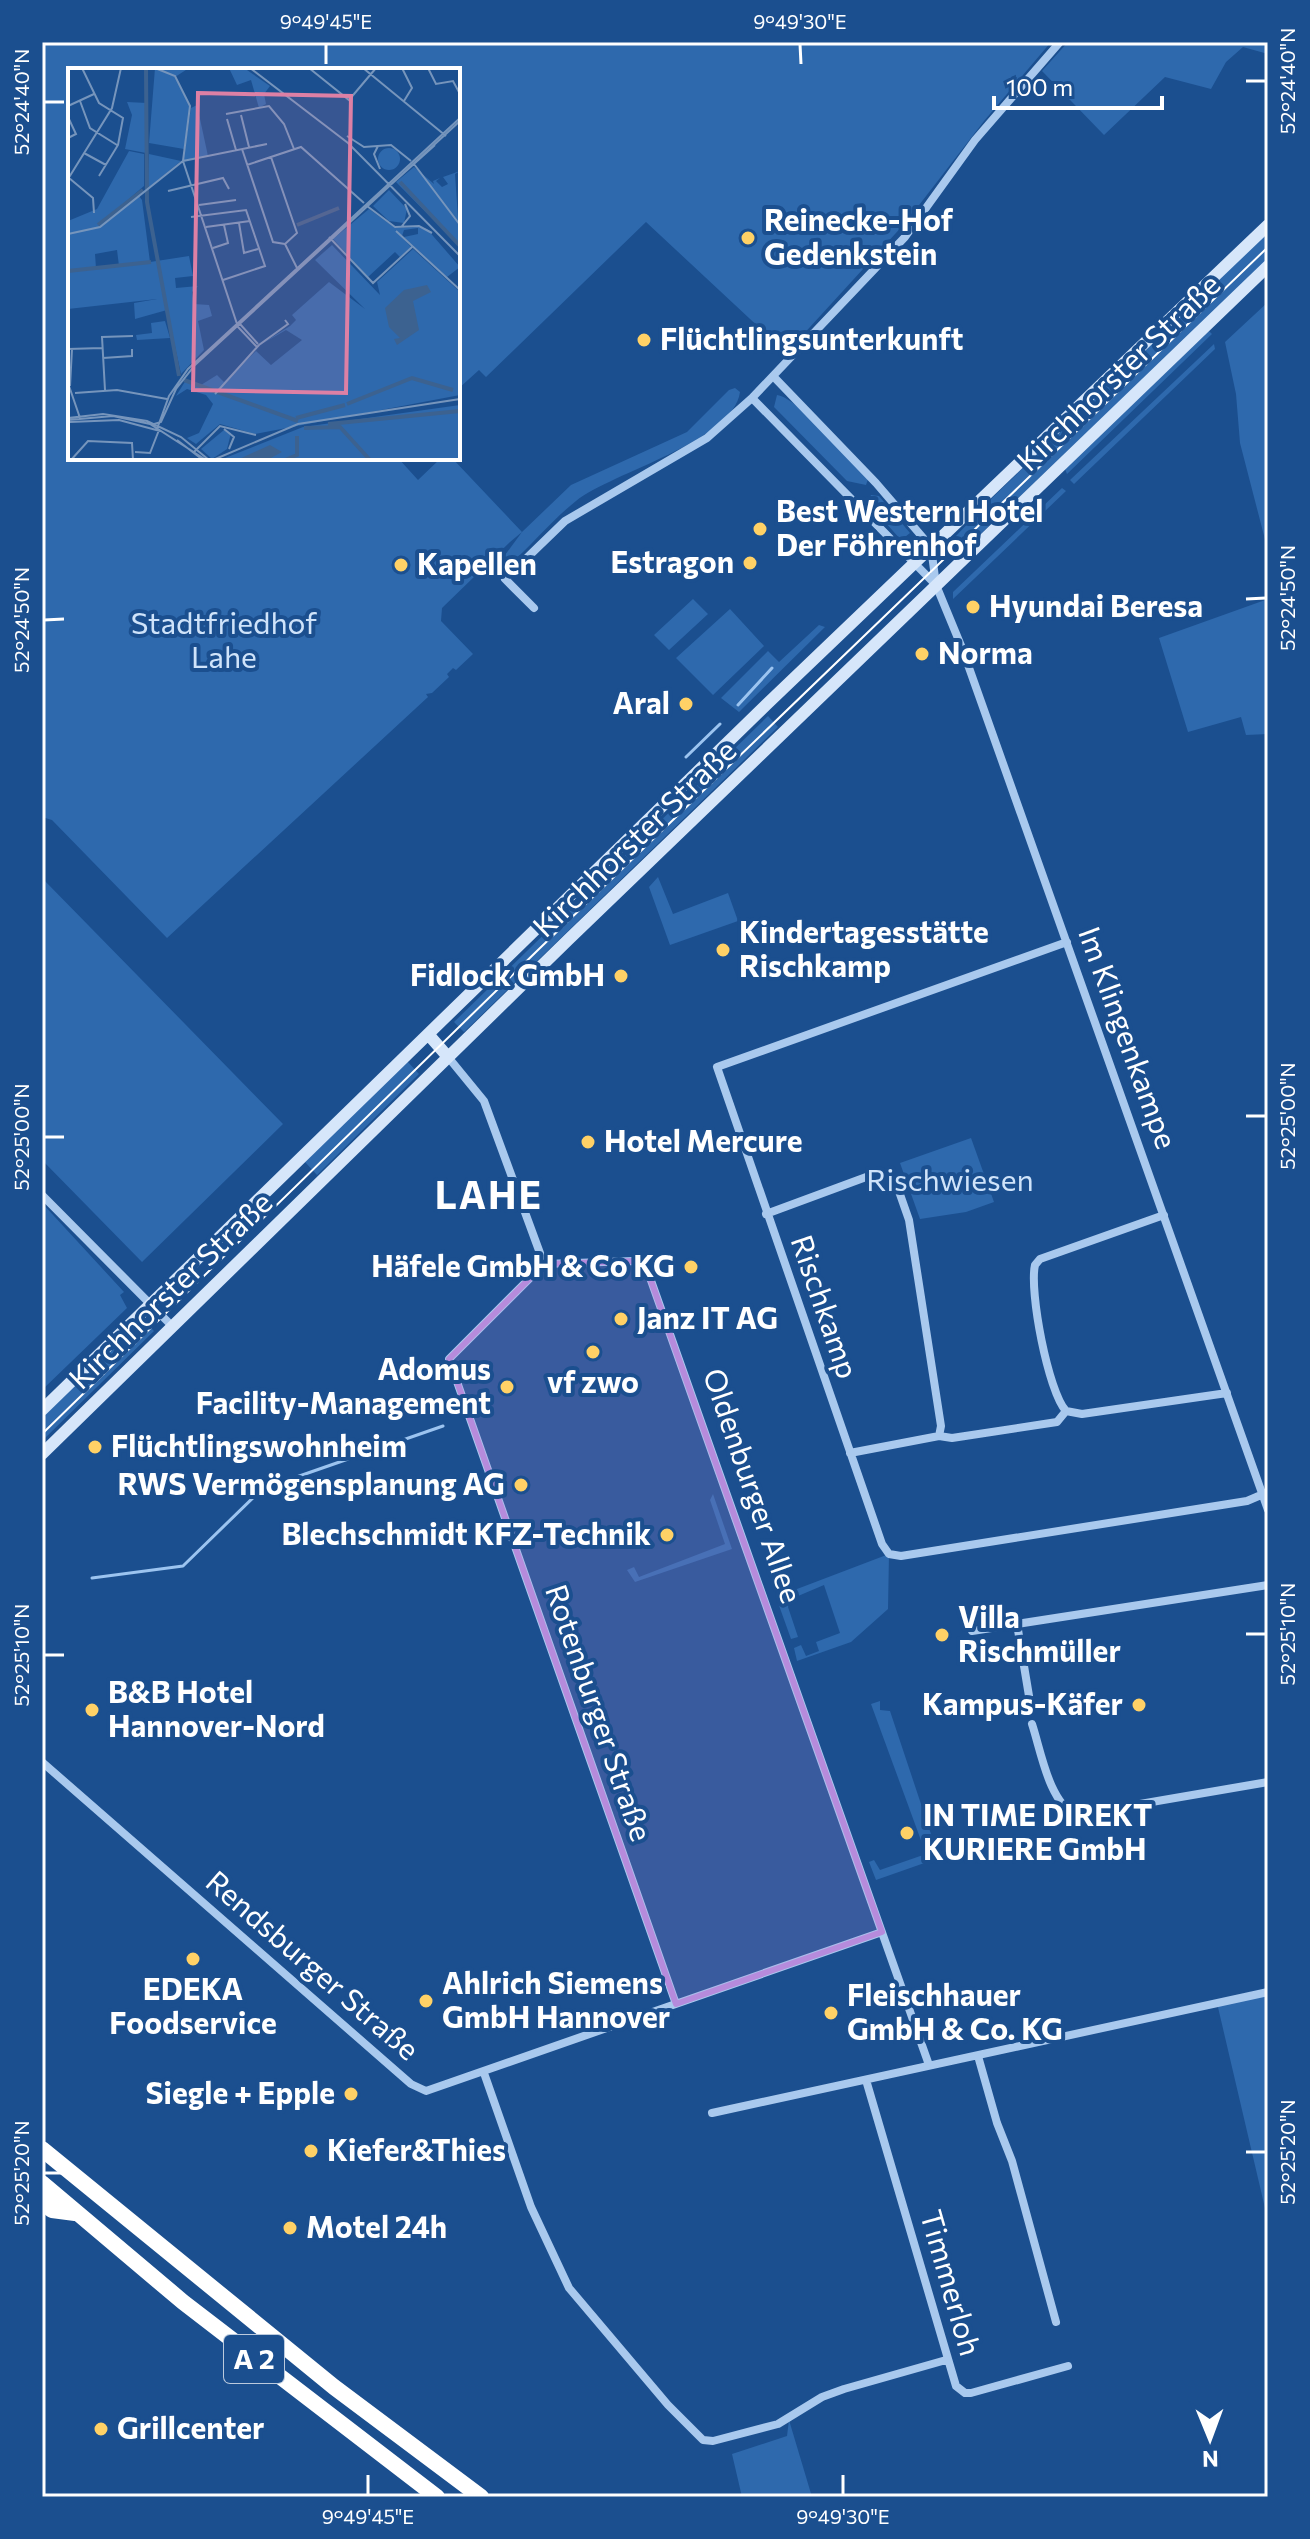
<svg xmlns="http://www.w3.org/2000/svg" width="1310" height="2539" viewBox="0 0 1310 2539" font-family="Commissioner,sans-serif">
  <style>
    .green { fill: #2e69ad }
    .lines { fill: none; stroke-linecap: round; stroke-linejoin: round }
    .stream { stroke: #9cc4f0; stroke-width: 3 }
    .street { stroke: #a9c9ee; stroke-width: 8 }
    .secondary { stroke: #d6e6fa; stroke-width: 12 }
    .highway { stroke: #fff; stroke-width: 16 }
    .tram { stroke: #fff; stroke-width: 2 }
    .marked { fill: #b68bdc; fill-opacity: 0.2; stroke: #b68bdc; stroke-width: 6; stroke-linejoin: round }
    .ticks { fill: none; stroke: #fff; stroke-width: 3 }
    .poi-dot { fill: #ffd166; stroke: #1b4f8f; stroke-width: 3 }
    .labels { text-anchor: middle; stroke-width: 8; stroke-linejoin: round; paint-order: stroke }
    .shield { fill: #1b4f8f; stroke: #bbcadd; stroke-width: 2 }
    .shield-label { font-size: 28px; font-weight: bold; fill: #fff }
    .poi-label { font-size: 30px; font-weight: bold; fill: #fff; stroke: #1b4f8f; text-anchor: start }
    .street-label { font-size: 30px; fill: #fff; stroke: #1b4f8f }
    .park-label { font-size: 30px; fill: #cfe3fa; stroke: #1b4f8f }
    .district-label { font-size: 38px; font-weight: bold; letter-spacing: 2px; fill: #fff; stroke: #1b4f8f }
    .inset-river { fill: none; stroke: #3c6290; stroke-width: 4 }
    .inset-road { fill: none; stroke: #7695bc; stroke-width: 2 }
    .view { fill: #dd80a5; fill-opacity: 0.15; stroke: #dd80a5; stroke-width: 4 }
    .inset-edge { fill: none; stroke: #fff; stroke-width: 4 }
    .neatline { fill: none; stroke: #fff; stroke-width: 3 }
    .ticks-label { font-size: 20px; text-anchor: middle; fill: #fff }
  </style>
  <rect width="100%" height="100%" fill="#1b4f8f"/>
  <!-- green -->
  <path class="green" d="M42 42H1051L984 121 906 222 789 350 782 344 779 346 646 222 486 377 479 370 458 389V70H70V458H398L418 480 441 458H452L522 532 571 485 687 432 729 390 735 388 740 392C733 442 612 472 576 501 552 520 532 545 509 565L502 559 522 532 510 542 442 608 441 621 473 654 456 670 453 668 447 674 449 677 432 693 426 694 428 697 167 938 52 820 42 817Z
    M1068 42H1268V54L1243 47 1226 62 1211 89 1165 77 1104 135 1042 71Z
    M1268 232V259L964 550 955 537 993 497Z
    M1268 302V551L1240 443 1236 394 1225 342Z
    M1209 331 1212 334 1067 474 1065 469Z
    M1214 344 1215 349 1074 484 1070 480Z
    M777 395C799 398 850 461 868 479L866 485 847 481 774 407Z
    M1062 488 1066 491 953 599V592Z
    M871 495 879 496 910 533 901 540 868 503Z
    M693 599 708 614 669 650 654 635Z
    M1268 599V734L1246 735 1241 717 1188 732 1159 638Z
    M730 609 764 646 713 695 676 658Z
    M819 625 825 627 739 712 721 698 768 651 779 662Z
    M768 716 778 727 464 1032 454 1022Z
    M658 877 673 914 728 893 738 921 670 945 649 887Z
    M42 878 283 1124 142 1262 42 1160Z
    M407 1061 419 1074 317 1175 305 1162Z
    M971 1138 994 1202 966 1212 920 1219 900 1163Z
    M42 1203 124 1292 120 1295 127 1308 42 1390Z
    M142 1319 154 1331 42 1441V1418Z
    M713 1494 732 1549 635 1582 627 1570 634 1567 639 1577 725 1544 710 1500Z
    M889 1554 888 1609 851 1642 797 1661 794 1648 801 1645 806 1656 819 1651 816 1642 840 1633 824 1585 791 1599 788 1607 798 1637 791 1639 776 1597Z
    M880 1701V1710L890 1711 938 1855 933 1860 876 1880 869 1862 874 1860 880 1870 926 1854 871 1704Z
    M1268 1992V2221L1217 2003Z
    M789 2420 812 2497H742L732 2454 787 2436Z"/>
  <g class="lines">
    <!-- stream -->
    <path class="stream" d="M738 705 772 668
      M686 757 720 724
      M92 1578 183 1566 262 1489 443 1426"/>
    <!-- street -->
    <path class="street" d="M773 376 876 483 931 547 936 585 962 648 1268 1510
      M752 398 935 584
      M534 608 505 579 565 521 707 438 752 398 905 237 975 140 1060 42
      M1067 942 717 1067 882 1544 889 1554 901 1556 1247 1501 1268 1492
      M448 1057 484 1101 544 1264
      M42 1195 173 1327
      M766 1214 877 1173 895 1180 909 1220 941 1426 939 1436
      M1164 1215 1040 1259 1035 1265C1029 1291 1048 1391 1066 1411L1082 1414 1227 1393
      M544 1264 634 1261 648 1272 929 2065
      M544 1264 449 1359 676 2004
      M850 1453 939 1436 952 1438 1057 1422 1066 1411
      M1017 1624 1029 1696
      M972 1631 1268 1585
      M1032 1724C1041 1751 1049 1803 1076 1815L1268 1782
      M42 1762 411 2084 426 2091 882 1932
      M978 2056 997 2123 1012 2161 1056 2322
      M484 2073 531 2207 569 2288 668 2405 703 2440 713 2441 778 2424 822 2397 844 2389 946 2360
      M866 2080 956 2386 965 2393H971L1068 2366
      M712 2113 1268 1992"/>
    <!-- secondary -->
    <path class="secondary" d="M428 1034 448 1057
      M42 1410 767 704 1268 225
      M42 1454 569 939 1268 266"/>
    <!-- highway -->
    <path class="highway" d="M42 2149 334 2387 481 2497
      M42 2183 183 2302 437 2497
      M42 2202 52 2210 75 2213"/>
    <!-- tram -->
    <path class="tram" d="M42 1434 539 949 1268 247"/>
  </g>
  <!-- marked area -->
  <path class="marked" d="M634 1261 648 1272 882 1932 676 2004 449 1359 544 1264Z"/>
  <!-- ticks -->
  <path class="ticks" d="M326 44V64M800 44 801 64M1246 81H1266M44 102H64M1246 599 1266 598M44 620 64 619M1246 1116H1266M44 1137H64M1246 1634H1266M44 1655H64M1246 2152H1266M44 2173H64M368 2475V2495M843 2475V2495"/>
  <!-- markers -->
  <g class="poi-dot">
    <circle cx="748" cy="238" r="8"/>
    <circle cx="644" cy="340" r="8"/>
    <circle cx="760" cy="529" r="8"/>
    <circle cx="750" cy="563" r="8"/>
    <circle cx="401" cy="565" r="8"/>
    <circle cx="973" cy="607" r="8"/>
    <circle cx="922" cy="654" r="8"/>
    <circle cx="686" cy="704" r="8"/>
    <circle cx="723" cy="950" r="8"/>
    <circle cx="621" cy="976" r="8"/>
    <circle cx="588" cy="1142" r="8"/>
    <circle cx="691" cy="1267" r="8"/>
    <circle cx="621" cy="1319" r="8"/>
    <circle cx="593" cy="1352" r="8"/>
    <circle cx="507" cy="1387" r="8"/>
    <circle cx="95" cy="1447" r="8"/>
    <circle cx="521" cy="1485" r="8"/>
    <circle cx="667" cy="1535" r="8"/>
    <circle cx="942" cy="1635" r="8"/>
    <circle cx="1139" cy="1705" r="8"/>
    <circle cx="92" cy="1710" r="8"/>
    <circle cx="907" cy="1833" r="8"/>
    <circle cx="193" cy="1959" r="8"/>
    <circle cx="426" cy="2001" r="8"/>
    <circle cx="831" cy="2013" r="8"/>
    <circle cx="351" cy="2094" r="8"/>
    <circle cx="311" cy="2151" r="8"/>
    <circle cx="290" cy="2228" r="8"/>
    <circle cx="101" cy="2429" r="8"/>
  </g>
  <g class="labels">
    <!-- shield labels -->
    <rect class="shield" x="224" y="2335" width="60" height="48" rx="6"/>
    <g class="shield-label">
      <text x="254" y="2369">A 2</text>
    </g>
    <!-- poi labels -->
    <g class="poi-label">
      <text x="764" y="231">Reinecke-Hof<tspan x="764" dy="34">Gedenkstein</tspan></text>
      <text x="660" y="350">Flüchtlingsunterkunft</text>
      <text x="776" y="522">Best Western Hotel<tspan x="776" dy="34">Der Föhrenhof</tspan></text>
      <text x="734" y="573" text-anchor="end">Estragon</text>
      <text x="417" y="575">Kapellen</text>
      <text x="989" y="617">Hyundai Beresa</text>
      <text x="938" y="664">Norma</text>
      <text x="670" y="714" text-anchor="end">Aral</text>
      <text x="739" y="943">Kindertagesstätte<tspan x="739" dy="34">Rischkamp</tspan></text>
      <text x="605" y="986" text-anchor="end">Fidlock GmbH</text>
      <text x="604" y="1152">Hotel Mercure</text>
      <text x="675" y="1277" text-anchor="end">Häfele GmbH &amp; Co KG</text>
      <text x="637" y="1329">Janz IT AG</text>
      <text x="491" y="1380" text-anchor="end">Adomus<tspan x="491" dy="34">Facility-Management</tspan></text>
      <text x="593" y="1393" text-anchor="middle">vf zwo</text>
      <text x="111" y="1457">Flüchtlingswohnheim</text>
      <text x="505" y="1495" text-anchor="end">RWS Vermögensplanung AG</text>
      <text x="651" y="1545" text-anchor="end">Blechschmidt KFZ-Technik</text>
      <text x="958" y="1628">Villa<tspan x="958" dy="34">Rischmüller</tspan></text>
      <text x="108" y="1703">B&amp;B Hotel<tspan x="108" dy="34">Hannover-Nord</tspan></text>
      <text x="1123" y="1715" text-anchor="end">Kampus-Käfer</text>
      <text x="923" y="1826">IN TIME DIREKT<tspan x="923" dy="34">KURIERE GmbH</tspan></text>
      <text x="442" y="1994">Ahlrich Siemens<tspan x="442" dy="34">GmbH Hannover</tspan></text>
      <text x="193" y="2000" text-anchor="middle">EDEKA<tspan x="193" dy="34">Foodservice</tspan></text>
      <text x="847" y="2006">Fleischhauer<tspan x="847" dy="34">GmbH &amp; Co. KG</tspan></text>
      <text x="335" y="2104" text-anchor="end">Siegle + Epple</text>
      <text x="327" y="2161">Kiefer&amp;Thies</text>
      <text x="306" y="2238">Motel 24h</text>
      <text x="117" y="2439">Grillcenter</text>
    </g>
    <!-- street labels -->
    <g class="street-label">
      <text transform="translate(1119 373) rotate(-44)" y="10">Kirchhorster Straße</text>
      <text transform="translate(635 839) rotate(-44)" y="10">Kirchhorster Straße</text>
      <text transform="translate(1127 1038) rotate(70)" y="10">Im Klingenkampe</text>
      <text transform="translate(171 1291) rotate(-44)" y="10">Kirchhorster Straße</text>
      <text transform="translate(824 1307) rotate(71)" y="10">Rischkamp</text>
      <text transform="translate(752 1486) rotate(71)" y="10">Oldenburger Allee</text>
      <text transform="translate(598 1713) rotate(71)" y="10">Rotenburger Straße</text>
      <text transform="translate(312 1966) rotate(41)" y="10">Rendsburger Straße</text>
      <text transform="translate(950 2283) rotate(74)" y="10">Timmerloh</text>
    </g>
    <!-- park labels -->
    <g class="park-label">
      <text x="224" y="634">Stadtfriedhof<tspan x="224" dy="34">Lahe</tspan></text>
      <text x="950" y="1191">Rischwiesen</text>
    </g>
    <!-- district labels -->
    <g class="district-label">
      <text x="489" y="1209">LAHE</text>
    </g>
  </g>
  <!-- overview -->
  <g transform="translate(68 68)">
    <rect width="392" height="392" fill="#1b4f8f"/>
    <path d="M87 0H121L107 9 122 39 116 81 81 75ZM161 0H176L202 18 196 26 198 36 191 40 183 12 169 17ZM59 34 79 35 78 85 57 81 64 47ZM129 37 140 88 115 93 123 40ZM310 91a11 11 0 1 1 22 0a11 11 0 1 1-22 0ZM61 83 76 86V118L55 136 71 128 74 132 82 194 121 188 125 208 107 210 108 220 130 218 124 224 126 236 141 237 144 248 130 253 136 282 113 306 99 242 67 251 66 235 89 231 0 241V153L29 141ZM49 182 51 198 28 200 27 186ZM81 86 113 93 80 120V118ZM346 99 366 116 365 113 372 110 368 113 374 119 380 116 375 109 392 103 387 106 392 179 328 114ZM321 122 339 141 336 155 321 153 305 138ZM301 141 327 160 350 159 359 161 392 199 379 209 336 169 350 166V160L336 162 334 168 327 162 343 179 332 189 327 184 300 209 265 171ZM264 177 312 227 309 214 345 181 392 224V327L187 366 152 356 128 376 119 370 131 365 145 336 138 327 119 321 108 328 118 312 133 317 149 307 156 314 188 283 203 297 234 272 218 262 192 277 222 258 228 252 224 247 261 214 297 241 247 192ZM97 253 102 270 69 272 68 267 84 265 83 255ZM392 337V392H152L235 359ZM156 362 163 365 159 381 144 391 133 381Z" fill="#2e69ad" fill-rule="evenodd"/>
    <path d="M359 217 363 224 345 233 351 262 329 277 326 271 332 270 321 259 317 240 336 222ZM202 377 214 384 199 392H169Z" fill="#3c6290"/>
    <path class="inset-river" d="M78 0 79 134 111 308M332 114 392 178M30 157 75 122M229 157 271 140M0 203 83 194M116 312 230 353M279 336 344 310 385 322M228 350 277 337M260 356 392 343M236 360 272 359 302 392M217 392 229 387V368"/>
    <path class="inset-road" d="M14 0 31 35 55 50 50 77 31 108M87 0 107 8 122 38 115 93 170 259 189 279M182 0 280 75 392 188M241 0 281 32 308 0M295 0 378 68M334 0 344 20 336 33M360 0 368 16 385 13 392 26M12 33 22 60 49 77M0 38 26 26M158 46 201 38 216 56 226 81M173 47 181 79M0 49 8 66 0 70M159 51 168 82M279 68 296 79 323 77 343 93M310 78 306 86 312 101M174 81 205 174 217 176M16 85 38 97M203 89 229 165 217 176M346 96 392 157M179 97 233 79 296 135M1 110 25 130 26 145M0 111 44 40 53 0M100 123 155 110 161 121M131 137 168 132M299 138 327 159 351 158 364 165M298 139 367 77M123 149 178 142 197 198 155 212M171 155 176 185 190 181M334 158 342 148 337 136M138 159 182 153M328 163 392 222M0 166 32 159 115 93 199 76M261 169 305 215 344 179M217 176 230 202M145 180 160 175 156 157M172 256 190 276M0 281 34 280M35 290 64 288V281M0 315 12 350M2 318 4 281M37 322 34 269 65 268M7 325 49 322 99 331M147 326 191 277 220 256 217 252M0 350 35 346 79 353 113 369 141 392M0 352 45 348 82 356 138 392M2 354 51 352 92 363M83 357 93 354 108 321 127 297 392 53M89 361 101 328 120 301 392 50M156 361 166 369 161 381M109 372 135 392M67 384 82 385 91 362M126 384 152 358 188 367M3 392 20 373 64 375 65 392M145 392 230 356 392 331"/>
    <path class="view" d="M130 25 283 28 278 325 125 322Z"/>
    <rect width="392" height="392" class="inset-edge"/>
  </g>
  <!-- border -->
  <rect width="1310" height="2539" fill="none" stroke="#1b4f8f" stroke-width="88"/>
  <!-- north arrow -->
  <g transform="translate(1210 2439) rotate(179)" stroke="#1b4f8f" stroke-width="6" paint-order="stroke">
  <path d="M0-6L14 30L0 20L-14 30Z" fill="#ffffff"/>
  <text y="-12" font-size="22" font-weight="bold" text-anchor="middle" fill="#ffffff">N</text>
  </g>
  <!-- scale -->
  <path d="M994 96v12h168v-12" fill="none" stroke="#ffffff" stroke-width="4"/>
  <text x="1006" y="96" font-size="24" fill="#ffffff" stroke="#1b4f8f" stroke-width="6" paint-order="stroke">100 m</text>
  <rect x="44" y="44" width="1222" height="2451" class="neatline"/>
  <g class="ticks-label">
    <text x="326" y="29">9°49'45"E</text>
    <text x="800" y="29">9°49'30"E</text>
    <text transform="translate(1288 81) rotate(-90)" y="7">52°24'40"N</text>
    <text transform="translate(22 102) rotate(-90)" y="7">52°24'40"N</text>
    <text transform="translate(1288 598) rotate(-90)" y="7">52°24'50"N</text>
    <text transform="translate(22 620) rotate(-90)" y="7">52°24'50"N</text>
    <text transform="translate(1288 1116) rotate(-90)" y="7">52°25'00"N</text>
    <text transform="translate(22 1137) rotate(-90)" y="7">52°25'00"N</text>
    <text transform="translate(1288 1634) rotate(-90)" y="7">52°25'10"N</text>
    <text transform="translate(22 1655) rotate(-90)" y="7">52°25'10"N</text>
    <text transform="translate(1288 2152) rotate(-90)" y="7">52°25'20"N</text>
    <text transform="translate(22 2173) rotate(-90)" y="7">52°25'20"N</text>
    <text x="368" y="2524">9°49'45"E</text>
    <text x="843" y="2524">9°49'30"E</text>
  </g>
</svg>
